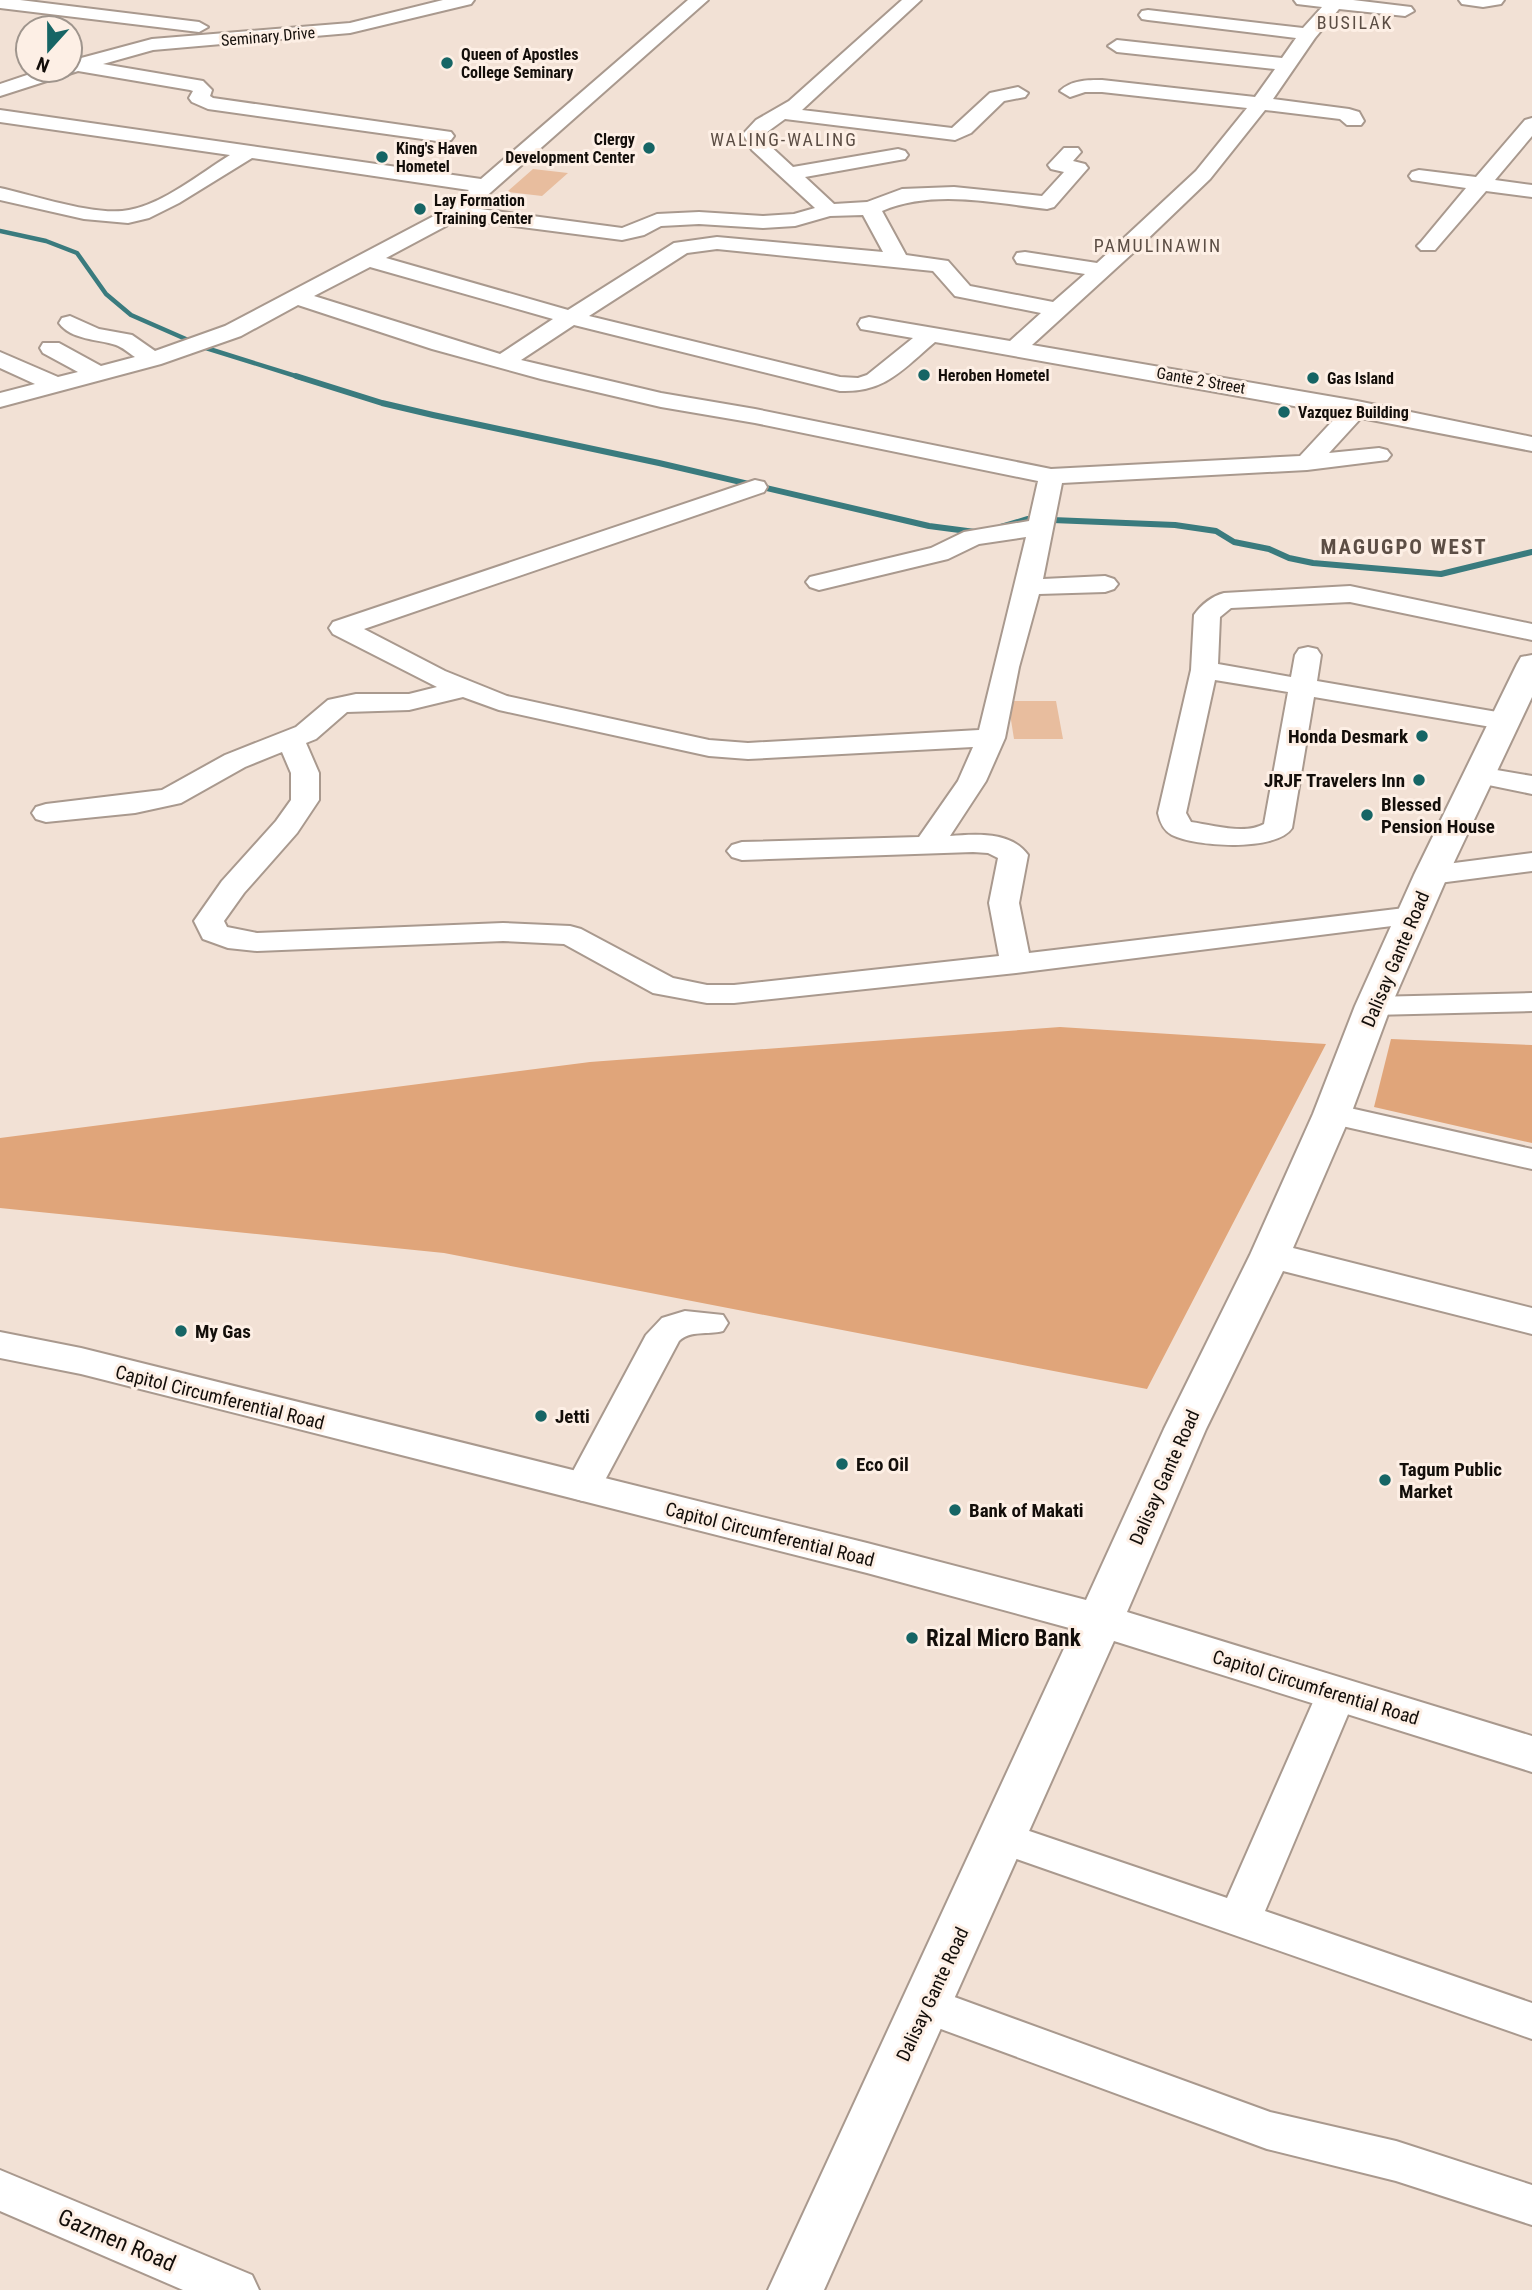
<svg xmlns="http://www.w3.org/2000/svg" width="1532" height="2290" viewBox="0 0 1532 2290" font-family="'Roboto Condensed',sans-serif">
  <style>
    .green { fill: #e8bd9e }
    .forest { fill: #e0a57a }
    .lines { fill: none; stroke-linecap: round; stroke-linejoin: round }
    .stream-far1 { stroke: #3a7b7e; stroke-width: 4.5 }
    .stream { stroke: #3a7b7e; stroke-width: 6 }
    .minor-casing { stroke: #a9998e; stroke-width: 4 }
    .major-casing { stroke: #a9998e; stroke-width: 4 }
    .minor { fill: #fff; fill-rule: evenodd }
    .major { fill: #fff; fill-rule: evenodd }
    .poi-dot { fill: #166565; stroke: #fdefe5; stroke-width: 2.5 }
    .labels { text-anchor: middle; stroke-width: 6; stroke-linejoin: round; paint-order: stroke }
    .far-street-label { font-size: 16px; fill: #130e0a; stroke: #fdefe5 }
    .far-poi-label { font-size: 16px; font-weight: bold; fill: #130e0a; stroke: #fdefe5; text-anchor: start }
    .far-neighbourhood-label { font-size: 18px; letter-spacing: 2px; fill: #5c4e45; stroke: #fdefe5 }
    .poi-label { font-size: 19px; font-weight: bold; fill: #130e0a; stroke: #fdefe5; text-anchor: start }
    .street-label { font-size: 19px; fill: #130e0a; stroke: #fdefe5 }
    .far-district-label { font-size: 21px; font-weight: bold; letter-spacing: 2px; fill: #5c4e45; stroke: #fdefe5 }
    .near-poi-label { font-size: 23px; font-weight: bold; fill: #130e0a; stroke: #fdefe5; text-anchor: start }
    .near-street-label { font-size: 23px; fill: #130e0a; stroke: #fdefe5 }
  </style>
  <rect width="100%" height="100%" fill="#f2e1d5"/>
  <!-- green -->
  <path class="green" d="M533 169 568 173 542 196 507 192Z
    M1008 701H1056L1063 739H1014Z"/>
  <!-- forest -->
  <path class="forest" d="M1060 1027 1326 1044 1147 1389 444 1253 0 1208V1138L590 1062Z
    M1391 1039 1532 1045V1143L1374 1107Z"/>
  <g class="lines">
    <!-- stream-far1 -->
    <path class="stream-far1" d="M0 231 46 241 77 253 106 294 131 315 188 340
      M206 348 302 378"/>
    <!-- stream -->
    <path class="stream" d="M296 376 382 403 433 415 659 463 929 526 975 532
      M1001 527 1028 519 1175 525 1216 531 1234 542 1269 549 1289 558 1313 563 1441 574 1532 552"/>
    <!-- minor casing -->
    <g class="minor-casing">
      <path id="minor" d="M0 0H20L199 22 208 27 199 32 0 8Z
        M443 0H474L471 4 350 33 153 50 103 64 203 81 212 90 210 96 213 98 451 132 454 136 451 140 444 142 208 109 192 102 189 98 193 91 190 90 78 71 0 96V84L42 70H70V61L152 39 350 23Z
        M688 0H708L473 208 622 228 657 214 699 212 763 216 794 214 815 208 752 150 743 134 756 120 789 101 902 0H921L802 110 952 128 990 93 1018 87 1028 93 1025 97 1004 101 971 133 955 140 785 119 763 135 767 143 793 167 898 149 905 151 908 155 905 159 805 177 834 204 867 202 902 189 954 187 1042 196 1064 172 1051 169 1048 165 1064 148H1078L1081 152 1073 161 1085 164 1088 168 1054 207 1047 209C993 203 934 189 882 211L906 255 948 261 970 286 1053 302 1085 274 1017 263 1014 258 1017 253 1025 252 1097 263 1196 171 1247 108 1102 92H1085L1070 97 1060 91C1071 80 1087 80 1102 80L1255 97 1275 69 1117 52 1108 46 1117 40 1282 58 1296 38 1148 20 1142 19 1139 15 1142 11 1148 10 1303 28 1322 7 1297 4 1294 0H1353L1411 7 1414 11 1405 16 1339 9 1315 38 1273 99 1349 109 1359 112 1364 121 1361 125H1347L1340 119 1265 110 1210 179 1135 251 1032 345 1357 401 1532 437V451L1361 418 1329 453 1379 448 1387 450 1391 455 1387 460 1307 470 1062 483 1043 579 1105 576 1114 579 1118 584 1114 589 1105 592 1039 594 1019 667 1005 738 986 781 950 836C975 834 1011 831 1028 855L1019 903 1029 953 1413 907 1424 910 1428 916 1424 922 1016 973 734 1003H707L653 993 564 944 503 941 257 951 228 948 203 939 194 921 222 881 276 821 291 800V773L282 752 245 767 181 803 135 813 46 822 36 819 32 813 36 807 46 804 162 790 225 755 296 727 328 700 356 694H409L437 687 333 634 329 628 333 622 755 480 764 482 767 487 764 492 364 629 445 671 507 696 709 740 748 743 979 730 1026 537 979 544 948 559 819 590 810 587 806 582 810 577 931 548 964 532 1029 521 1038 481 755 423 661 407 541 379 432 349 298 305 241 336 161 364 0 407V393L35 384 0 368V352L58 377 78 372 43 353 40 348 43 343H59L101 366 135 357C129 353 122 347 116 345 98 339 71 340 59 323L62 318 70 316 99 329 132 335 155 351 225 326 449 208 469 190 252 158 179 203 149 218 128 223 84 219 0 200V188C33 195 97 217 129 210 165 203 199 174 230 155L0 122V110L481 179ZM863 215 883 252 717 237 674 243 568 310 386 258 459 219 622 240 644 235 661 226 699 224 763 228 795 226 830 216ZM717 249 933 271 955 296 1041 313 1010 341 869 317 861 319 858 324 861 329 913 338 867 375 858 378 840 377 589 316 687 253ZM370 267 553 319 500 354 314 296ZM574 325 840 391C885 393 903 369 935 342L1339 414 1300 456 1051 469 755 409 661 393 521 360ZM463 697 499 710 709 756 748 759 973 747 958 781 919 837 742 842 732 845 727 851 732 857 742 860 973 852 988 853 998 858 989 903 999 956 734 985H707L673 978 581 929 570 926 503 923 257 933 227 927 224 921 244 893 297 833 319 800V773L306 743 316 739 347 712 409 710Z
        M1459 0H1504L1501 4 1483 7 1462 4Z
        M1532 118V136L1495 180 1532 185V197L1486 191 1435 250H1421L1417 246 1421 242 1466 188 1412 180 1409 176 1412 172 1419 170 1476 177 1525 120Z
        M1350 586 1532 624V640L1350 602 1231 608 1220 617 1218 664 1291 677 1295 655 1299 649 1308 647 1317 649 1321 655 1317 681 1503 713 1513 715 1517 721 1513 727 1503 729 1314 697 1292 828C1276 852 1196 847 1172 835 1163 830 1160 822 1158 813L1191 670 1194 615C1201 605 1212 596 1224 593ZM1215 680 1288 692 1264 824C1245 835 1212 825 1191 822L1186 813Z
        M1479 767 1532 776V794L1469 781 1465 775 1469 769Z
        M1532 853V871L1431 884 1421 881 1416 875 1421 869 1431 866Z
        M1532 993V1011L1373 1015 1362 1013 1357 1006 1362 999 1373 997Z
        M1332 1104 1532 1149V1169L1320 1121 1316 1114 1320 1107Z
        M685 1311 723 1315 728 1323 723 1331C707 1335 691 1330 679 1341L596 1497 583 1501 570 1497 564 1488 646 1335 662 1318Z
        M1337 1678 1351 1683 1357 1693 1265 1911 1532 2003V2039L988 1849 982 1838 988 1827 1003 1822 1227 1898 1317 1693 1323 1683Z
        M927 1987 1270 2112 1396 2141 1532 2185V2225L1396 2181 1267 2149 911 2018 905 2005 911 1992Z
        M0 2170 252 2275 259 2290H183L0 2211Z"/>
    </g>
    <!-- major casing -->
    <g class="major-casing">
      <path id="major" d="M1532 655V697L1448 875 1391 1006 1351 1114 1293 1248 1532 1308V1334L1283 1271 1206 1429 1127 1612 1532 1736V1772L1114 1641 824 2290H768L1073 1629 867 1573 81 1374 0 1358V1332L81 1348 867 1543 1086 1600 1164 1429 1250 1255 1313 1114 1355 1006 1414 875 1517 664 1521 657Z"/>
    </g>
    <!-- minor -->
    <use href="#minor" class="minor"/>
    <!-- major -->
    <use href="#major" class="major"/>
  </g>
  <!-- markers -->
  <g class="poi-dot">
    <circle cx="447" cy="63" r="7"/>
    <circle cx="649" cy="148" r="7"/>
    <circle cx="382" cy="157" r="7"/>
    <circle cx="420" cy="209" r="7"/>
    <circle cx="924" cy="375" r="7"/>
    <circle cx="1313" cy="378" r="7"/>
    <circle cx="1284" cy="412" r="7"/>
    <circle cx="1422" cy="736" r="7"/>
    <circle cx="1419" cy="780" r="7"/>
    <circle cx="1367" cy="815" r="7"/>
    <circle cx="181" cy="1331" r="7"/>
    <circle cx="541" cy="1416" r="7"/>
    <circle cx="842" cy="1464" r="7"/>
    <circle cx="1385" cy="1480" r="7"/>
    <circle cx="955" cy="1510" r="7"/>
    <circle cx="912" cy="1638" r="7"/>
  </g>
  <g class="labels">
    <!-- far-street labels -->
    <g class="far-street-label">
      <text transform="translate(268 36) rotate(-5)" y="6">Seminary Drive</text>
      <text transform="translate(1201 380) rotate(10)" y="6">Gante 2 Street</text>
    </g>
    <!-- far-poi labels -->
    <g class="far-poi-label">
      <text x="461" y="60">Queen of Apostles<tspan x="461" dy="18">College Seminary</tspan></text>
      <text x="635" y="145" text-anchor="end">Clergy<tspan x="635" dy="18">Development Center</tspan></text>
      <text x="396" y="154">King's Haven<tspan x="396" dy="18">Hometel</tspan></text>
      <text x="434" y="206">Lay Formation<tspan x="434" dy="18">Training Center</tspan></text>
      <text x="938" y="381">Heroben Hometel</text>
      <text x="1327" y="384">Gas Island</text>
      <text x="1298" y="418">Vazquez Building</text>
    </g>
    <!-- far-neighbourhood labels -->
    <g class="far-neighbourhood-label">
      <text x="1355" y="29">BUSILAK</text>
      <text x="784" y="146">WALING-WALING</text>
      <text x="1158" y="252">PAMULINAWIN</text>
    </g>
    <!-- poi labels -->
    <g class="poi-label">
      <text x="1408" y="743" text-anchor="end">Honda Desmark</text>
      <text x="1405" y="787" text-anchor="end">JRJF Travelers Inn</text>
      <text x="1381" y="811">Blessed<tspan x="1381" dy="22">Pension House</tspan></text>
      <text x="195" y="1338">My Gas</text>
      <text x="555" y="1423">Jetti</text>
      <text x="856" y="1471">Eco Oil</text>
      <text x="1399" y="1476">Tagum Public<tspan x="1399" dy="22">Market</tspan></text>
      <text x="969" y="1517">Bank of Makati</text>
    </g>
    <!-- street labels -->
    <g class="street-label">
      <text transform="translate(1395 959) rotate(-67)" y="7">Dalisay Gante Road</text>
      <text transform="translate(220 1397) rotate(14)" y="7">Capitol Circumferential Road</text>
      <text transform="translate(1164 1477) rotate(-66)" y="7">Dalisay Gante Road</text>
      <text transform="translate(770 1534) rotate(14)" y="7">Capitol Circumferential Road</text>
      <text transform="translate(1316 1687) rotate(17)" y="7">Capitol Circumferential Road</text>
      <text transform="translate(932 1994) rotate(-65)" y="7">Dalisay Gante Road</text>
    </g>
    <!-- far-district labels -->
    <g class="far-district-label">
      <text x="1404" y="554">MAGUGPO WEST</text>
    </g>
    <!-- near-poi labels -->
    <g class="near-poi-label">
      <text x="926" y="1646">Rizal Micro Bank</text>
    </g>
    <!-- near-street labels -->
    <g class="near-street-label">
      <text transform="translate(117 2240) rotate(23)" y="8">Gazmen Road</text>
    </g>
  </g>
  <!-- north arrow -->
  <g transform="translate(49 49) rotate(201)"><circle r="33" fill="#fdefe5" stroke="#9f958d" stroke-width="2"/>
  <path d="M0-5L12 26L0 18L-12 26Z" fill="#166565"/>
  <text y="-10" font-size="19" font-weight="bold" text-anchor="middle" fill="#130e0a">N</text>
  </g>
</svg>
